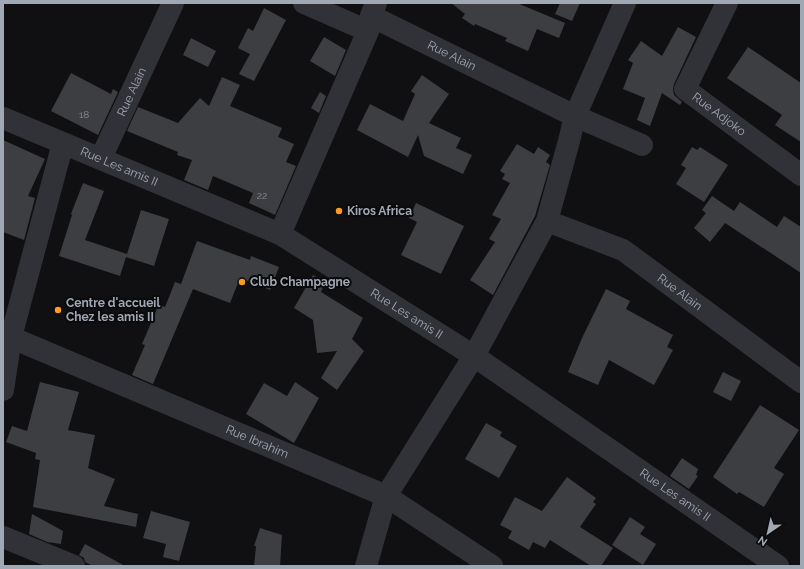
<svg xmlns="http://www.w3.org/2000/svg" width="804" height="569" viewBox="0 0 804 569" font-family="Raleway,sans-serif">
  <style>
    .building { fill: #3c3e42 }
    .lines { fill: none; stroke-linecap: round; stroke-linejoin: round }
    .street { stroke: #313237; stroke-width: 22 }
    .poi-dot { fill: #fd9c1c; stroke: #0b0b0d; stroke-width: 1.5 }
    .labels { text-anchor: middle; stroke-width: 4; stroke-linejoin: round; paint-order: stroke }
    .number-label { font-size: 10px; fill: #878e98 }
    .street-label { font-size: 12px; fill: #a0a8b4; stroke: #0b0b0d }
    .poi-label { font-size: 12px; font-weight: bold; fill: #a0a8b4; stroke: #0b0b0d; text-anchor: start }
  </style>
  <rect width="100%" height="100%" fill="#101012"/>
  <!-- building -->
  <path class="building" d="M451 3H517L565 23 559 38 537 29 528 51 505 41 507 38 475 24 474 26 462 18 465 14Z
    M560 3H580L572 21 555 14Z
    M264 8 286 20 254 81 239 74 250 54 238 48 248 28 253 31Z
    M678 27 696 37 674 84 673 89 674 95 682 102 680 105 662 93 650 126 637 120 645 98 623 89 633 63 628 60 641 41 662 56Z
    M324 37 346 50 335 76 310 61Z
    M191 38 216 51 208 67 183 55Z
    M748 47 801 83V142L775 125 782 115 727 78Z
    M71 73 111 94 113 89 118 92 98 135 51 111Z
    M422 75 449 94 429 123 461 138 456 148 472 155 463 174 424 156 418 135 408 157 357 130 370 104 403 121 415 94 411 91Z
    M222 77 240 85 230 106 282 128 278 137 294 144 286 162 296 166 275 215 249 203 253 193 213 176 208 190 184 180 192 160 177 155 178 152 127 131 138 107 178 123 200 98 209 106Z
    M320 92 326 96 319 113 311 108Z
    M3 140 45 159 28 196 35 198 24 240 3 232Z
    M517 144 534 154 538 147 550 155 546 162 550 165 535 216 493 295 470 280 495 242 489 239 501 219 492 215 510 183 502 179 505 174 500 171Z
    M692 147 697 150 700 147 728 165 704 202 676 184 686 168 681 165Z
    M83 183 104 191 85 240 127 254 141 210 169 219 154 266 126 257 120 276 59 256 72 215 71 214Z
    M712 196 734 211 740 202 777 227 784 216 801 227V273L725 223 710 242 694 228 706 213 702 210Z
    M416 203 464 226 441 274 401 255 417 222 409 218Z
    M197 241 250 260 251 256 279 267 270 290 240 278 230 303 193 289 153 384 132 375 145 345 142 344 159 304 165 307 175 282 181 284Z
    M313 275 325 282 321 292 363 318 352 339 364 351 337 390 321 378 337 351 317 353 313 320 294 308Z
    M606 289 630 301 626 309 673 335 667 347 673 350 654 385 609 360 598 385 568 372 582 338Z
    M723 372 741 381 731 401 713 392Z
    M40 382 79 392 68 430 95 435 88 468 115 479 104 506 138 514 136 527 33 507 40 460 35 459 36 453 6 442 12 426 27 431Z
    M295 382 319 398 294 443 246 414 264 383 287 396Z
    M760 405 799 430 774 468 784 474 764 507 739 492 737 494 713 477Z
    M486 423 502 432 500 436 517 446 499 478 465 459Z
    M682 458 698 469 696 475 698 476 689 489 670 476Z
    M567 477 596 498 593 502 596 504 580 527 613 548 601 566H591L550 540 545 548 533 542 529 550 508 538 512 531 500 525 515 497 542 511Z
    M151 511 190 522 179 561 163 557 166 544 143 538Z
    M32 514 63 531 61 544 47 542 29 534Z
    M630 517 645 527 640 534 656 544 643 565 612 545Z
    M260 528 282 535 280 566H254L256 546H254Z
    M85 544 125 566H93L85 562 84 558 79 555Z"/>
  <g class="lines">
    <!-- street -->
    <g class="street">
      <path d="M304 3 368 31"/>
      <path id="s1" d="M727 3 685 89 801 175"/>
      <path id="s2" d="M371 16 575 116 642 145"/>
      <path id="s3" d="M3 118 280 234 474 356 778 566"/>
      <path id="s4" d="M101 158 173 3"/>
      <path id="s5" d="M547 221 623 250 801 382"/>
      <path d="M280 234 368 31 371 16 376 3"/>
      <path id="s6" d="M3 334 386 496 492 566"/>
      <path d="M3 390 11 337 63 143"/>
      <path d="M3 537 74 566"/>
      <path d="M366 566 386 496 474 356 547 221 569 141 575 116 625 3"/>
    </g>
  </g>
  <!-- markers -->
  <g class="poi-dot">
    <circle cx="339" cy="211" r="4"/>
    <circle cx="242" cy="282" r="4"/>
    <circle cx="58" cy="310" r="4"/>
  </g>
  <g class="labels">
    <!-- number labels -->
    <g class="number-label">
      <text x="84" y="118">18</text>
      <text x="262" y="199">22</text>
    </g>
    <!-- street labels -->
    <g class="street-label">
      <text dy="4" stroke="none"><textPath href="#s2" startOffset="90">Rue Alain</textPath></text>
      <text dy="4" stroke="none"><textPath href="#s4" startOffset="73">Rue Alain</textPath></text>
      <text dy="4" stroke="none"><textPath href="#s1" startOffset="138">Rue Adjoko</textPath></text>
      <text dy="4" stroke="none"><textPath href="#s3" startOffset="126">Rue Les amis II</textPath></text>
      <text dy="4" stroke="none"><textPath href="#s5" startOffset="152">Rue Alain</textPath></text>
      <text dy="4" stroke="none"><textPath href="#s3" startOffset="450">Rue Les amis II</textPath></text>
      <text dy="4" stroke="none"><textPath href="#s6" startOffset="276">Rue Ibrahim</textPath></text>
      <text dy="4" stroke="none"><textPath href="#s3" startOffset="774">Rue Les amis II</textPath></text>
    </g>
    <!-- poi labels -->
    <g class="poi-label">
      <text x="347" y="215">Kiros Africa</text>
      <text x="250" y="286">Club Champagne</text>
      <text x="66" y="307">Centre d'accueil<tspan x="66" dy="14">Chez les amis II</tspan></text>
    </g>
  </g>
  <!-- border -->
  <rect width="804" height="569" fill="none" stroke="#a0a8b4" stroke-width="8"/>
  <!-- north arrow -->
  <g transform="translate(768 533) rotate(214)" stroke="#0b0b0d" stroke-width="3" paint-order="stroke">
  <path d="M0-3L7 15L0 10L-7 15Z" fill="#a0a8b4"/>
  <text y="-6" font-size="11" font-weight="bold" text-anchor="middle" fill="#a0a8b4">N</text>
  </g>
</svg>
